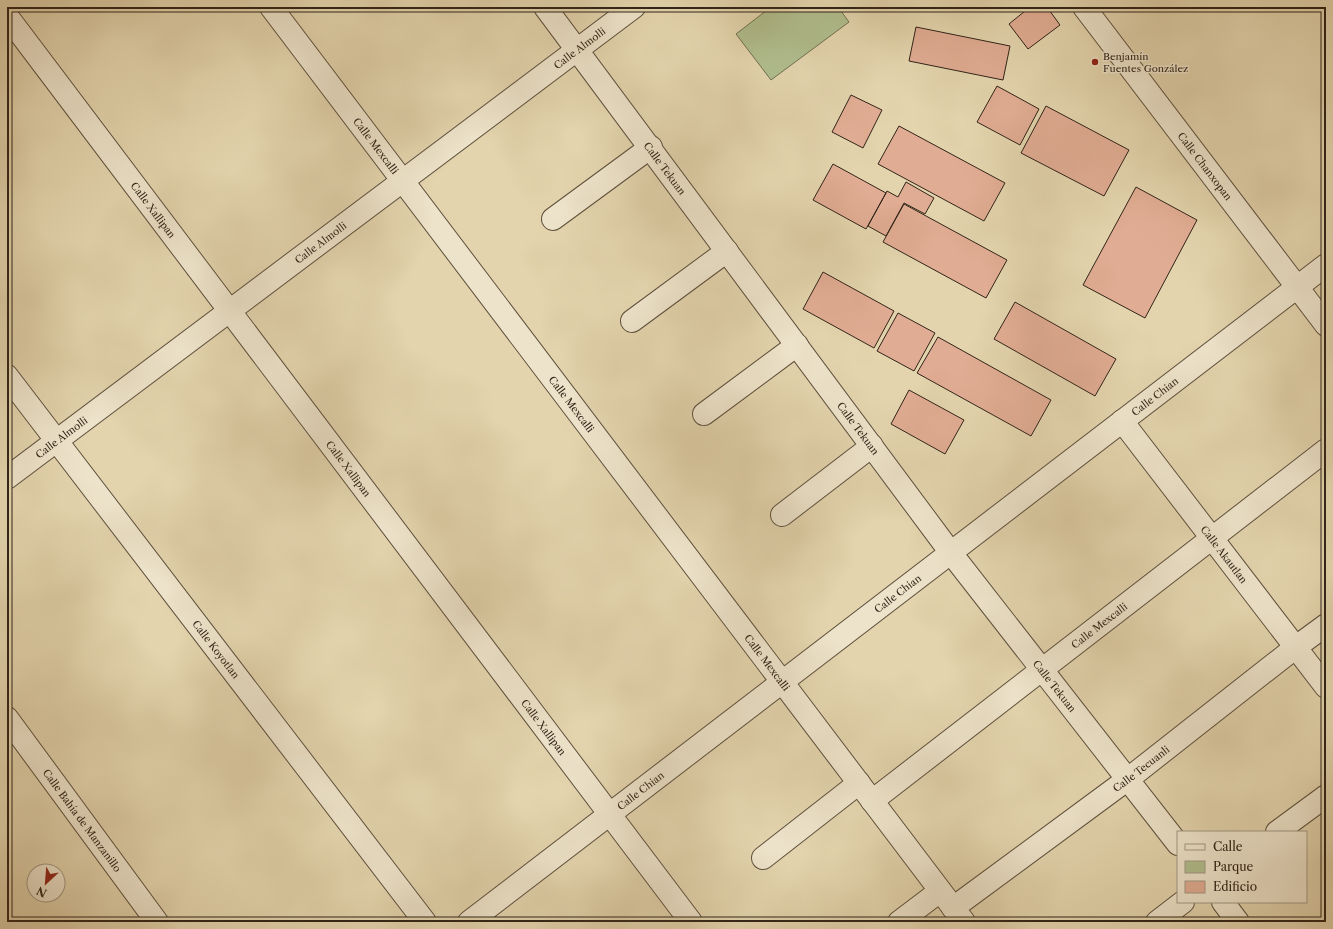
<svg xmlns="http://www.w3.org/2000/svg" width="1333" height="929" viewBox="0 0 1333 929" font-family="'Libre Caslon Text',serif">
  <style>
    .green { fill: #b0bd8d; stroke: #707052 }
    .building { fill: #e0ac93; stroke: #312418 }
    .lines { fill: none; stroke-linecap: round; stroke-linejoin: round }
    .minor-casing { stroke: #5e503d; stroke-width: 24 }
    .minor { stroke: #ede3ca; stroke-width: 22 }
    .poi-dot { fill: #8f2418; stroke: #ede3ca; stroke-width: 1.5 }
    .labels { text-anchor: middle; stroke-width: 3; stroke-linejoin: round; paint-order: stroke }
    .street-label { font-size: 10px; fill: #312418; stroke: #ede3ca }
    .poi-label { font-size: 10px; fill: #312418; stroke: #ede3ca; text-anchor: start }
  </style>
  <rect width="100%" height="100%" fill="#e3d4ad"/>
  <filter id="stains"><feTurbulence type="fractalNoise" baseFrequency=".005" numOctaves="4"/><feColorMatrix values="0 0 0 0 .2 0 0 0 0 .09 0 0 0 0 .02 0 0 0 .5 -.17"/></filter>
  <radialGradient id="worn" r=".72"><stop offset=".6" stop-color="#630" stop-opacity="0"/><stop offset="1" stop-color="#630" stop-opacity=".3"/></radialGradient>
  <!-- green -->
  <path class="green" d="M771 7H838L849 22 771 80 736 34Z"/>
  <!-- building -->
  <path class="building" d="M997 7H1007L1001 12Z
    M1030 7H1047L1060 25 1028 49 1009 24Z
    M916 27 1010 46 1003 80 909 61Z
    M997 86 1039 109 1020 145 977 122Z
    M851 95 882 110 863 148 832 132Z
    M1046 106 1129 150 1104 196 1021 153Z
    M899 126 1005 183 984 221 878 164Z
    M833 164 886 193 866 229 813 200Z
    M906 182 934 198 925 214 904 203 886 236 868 226 887 191 898 197Z
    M1136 187 1197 220 1145 318 1083 285Z
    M904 204 1007 260 986 298 883 242Z
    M823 272 894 311 874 348 803 309Z
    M1015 302 1116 359 1095 396 994 339Z
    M898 313 935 333 914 371 877 351Z
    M938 337 1051 400 1031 436 917 373Z
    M909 390 964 420 945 454 891 424Z"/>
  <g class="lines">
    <!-- minor casing -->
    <g class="minor-casing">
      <g id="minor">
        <path id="s1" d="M271 7 964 922"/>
        <path id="s2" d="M545 7 951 553 1178 844"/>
        <path id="s3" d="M1084 7 1326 325"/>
        <path id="s4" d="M7 16 691 922"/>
        <path d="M553 219 651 147"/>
        <path d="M632 321 727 251"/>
        <path id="s5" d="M7 376 425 922"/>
        <path d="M704 414 797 345"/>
        <path id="s6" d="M1122 421 1326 687"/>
        <path id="s7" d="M7 478 634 7"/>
        <path d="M782 515 872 446"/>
        <path id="s8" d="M7 718 157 922"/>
        <path id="s9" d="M872 801 1326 450"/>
        <path d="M1277 832 1326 796"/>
        <path d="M763 858 859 783"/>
        <path d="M1223 902 1238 922"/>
        <path id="s10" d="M953 908 1128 779 1296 647 1326 625"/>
        <path id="s11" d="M469 922 1326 265"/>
        <path d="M899 922 940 891"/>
        <path d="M1157 922 1183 902"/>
      </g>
    </g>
    <!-- minor -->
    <use href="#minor" class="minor"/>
  </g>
  <!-- markers -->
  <circle class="poi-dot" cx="1095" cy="62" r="4"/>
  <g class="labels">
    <!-- street labels -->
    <g class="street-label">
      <text dy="4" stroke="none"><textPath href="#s7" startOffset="716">Calle Almolli</textPath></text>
      <text dy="4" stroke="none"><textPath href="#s1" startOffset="174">Calle Mexcalli</textPath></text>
      <text dy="4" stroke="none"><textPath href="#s3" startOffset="200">Calle Chanxopan</textPath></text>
      <text dy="4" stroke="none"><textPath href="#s2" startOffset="201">Calle Tekuan</textPath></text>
      <text dy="4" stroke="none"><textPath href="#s4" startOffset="243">Calle Xallipan</textPath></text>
      <text dy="4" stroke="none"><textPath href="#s7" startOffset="392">Calle Almolli</textPath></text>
      <text dy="4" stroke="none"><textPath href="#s11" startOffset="864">Calle Chian</textPath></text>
      <text dy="4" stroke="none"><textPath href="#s1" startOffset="498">Calle Mexcalli</textPath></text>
      <text dy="4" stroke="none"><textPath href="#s2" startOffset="525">Calle Tekuan</textPath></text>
      <text dy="4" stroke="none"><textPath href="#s7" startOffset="68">Calle Almolli</textPath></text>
      <text dy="4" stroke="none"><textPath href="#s4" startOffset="567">Calle Xallipan</textPath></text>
      <text dy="4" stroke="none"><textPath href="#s6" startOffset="168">Calle Akautlan</textPath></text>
      <text dy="4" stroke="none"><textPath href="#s11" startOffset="540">Calle Chian</textPath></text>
      <text dy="4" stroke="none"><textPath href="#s9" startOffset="287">Calle Mexcalli</textPath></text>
      <text dy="4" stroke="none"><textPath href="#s5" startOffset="344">Calle Koyotlan</textPath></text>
      <text dy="4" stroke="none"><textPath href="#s1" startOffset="822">Calle Mexcalli</textPath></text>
      <text dy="4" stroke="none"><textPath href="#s2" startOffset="849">Calle Tekuan</textPath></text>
      <text dy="4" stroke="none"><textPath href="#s4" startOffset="891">Calle Xallipan</textPath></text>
      <text dy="4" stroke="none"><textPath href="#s10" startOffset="234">Calle Tecuanli</textPath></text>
      <text dy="4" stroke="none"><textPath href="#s11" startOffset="216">Calle Chian</textPath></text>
      <text dy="4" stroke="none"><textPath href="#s8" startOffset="127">Calle Bahía de Manzanillo</textPath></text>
    </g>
    <!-- poi labels -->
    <g class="poi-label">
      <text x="1103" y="60">Benjamín<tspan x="1103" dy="12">Fuentes González</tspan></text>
    </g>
  </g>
  <!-- margin -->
  <rect width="1333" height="929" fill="none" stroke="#e3d4ad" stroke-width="24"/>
  <rect x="8" y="8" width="1317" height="913" fill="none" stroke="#312418" stroke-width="2"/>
  <rect x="12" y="12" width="1309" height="905" fill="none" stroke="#312418"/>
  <!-- legend -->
  <rect x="1177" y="831" width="130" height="72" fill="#ede3ca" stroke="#a29783"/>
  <rect x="1185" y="844" width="20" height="6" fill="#ede3ca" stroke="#a29783"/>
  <text x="1213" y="851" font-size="12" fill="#312418">Calle</text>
  <rect x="1185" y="861" width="20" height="12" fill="#b0bd8d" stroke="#a29783"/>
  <text x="1213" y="871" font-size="12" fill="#312418">Parque</text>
  <rect x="1185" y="881" width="20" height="12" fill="#e0ac93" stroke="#a29783"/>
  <text x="1213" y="891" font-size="12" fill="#312418">Edificio</text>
  <!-- north arrow -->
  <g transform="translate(46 883) rotate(206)"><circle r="19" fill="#ede3ca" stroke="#a29783"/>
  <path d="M0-3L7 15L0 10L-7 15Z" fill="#8f2418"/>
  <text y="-6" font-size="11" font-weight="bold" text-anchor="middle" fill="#312418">N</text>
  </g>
  <rect width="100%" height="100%" filter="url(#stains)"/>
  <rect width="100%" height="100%" fill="url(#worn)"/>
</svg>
